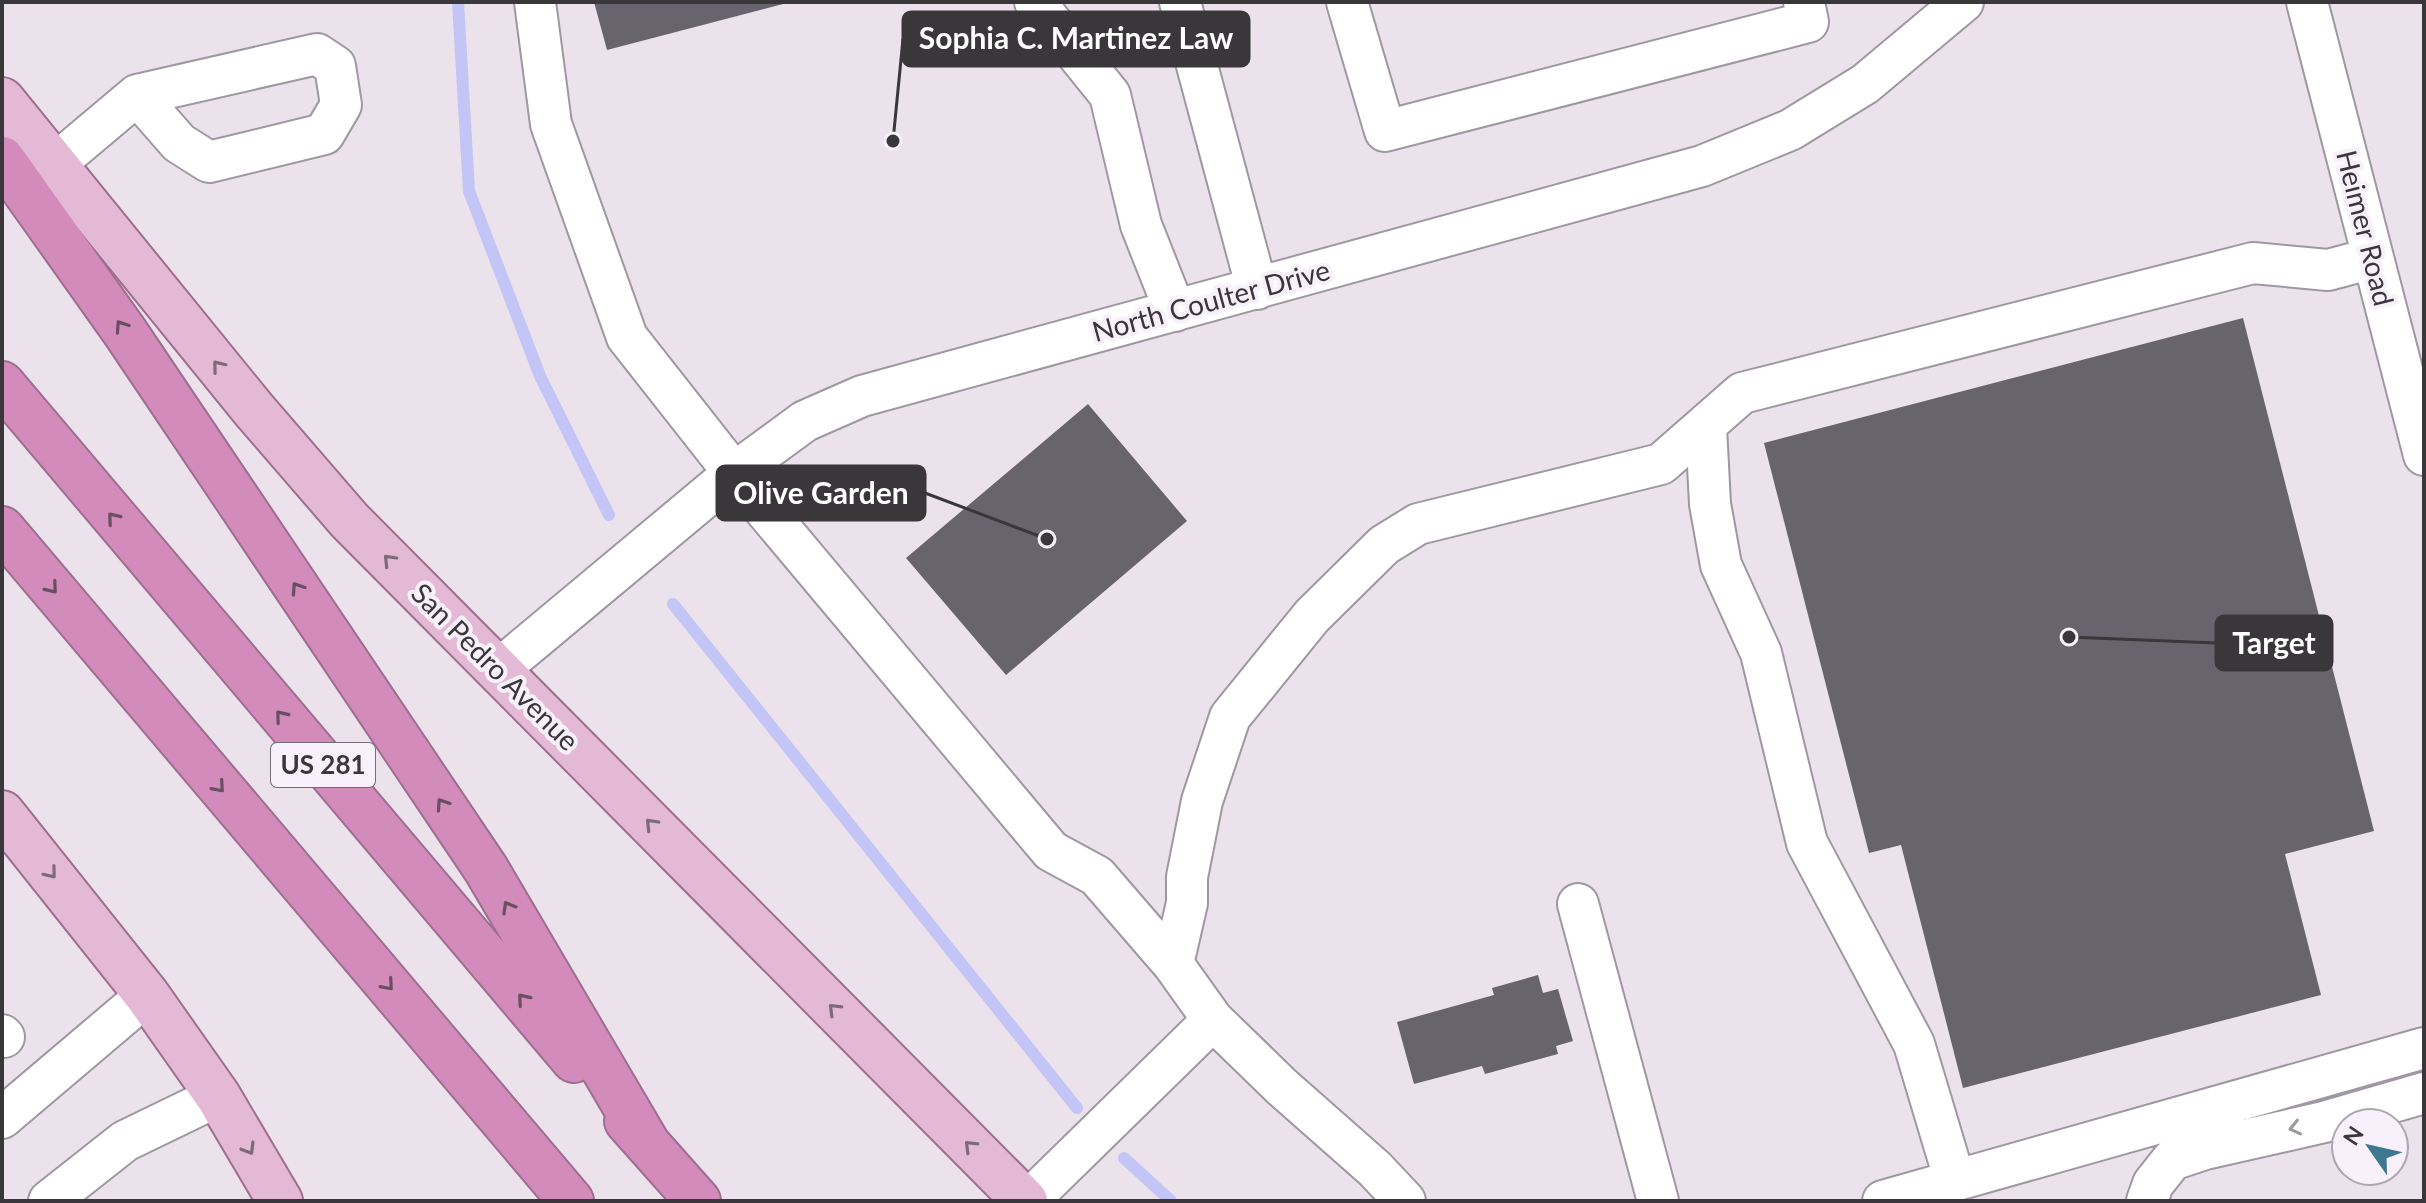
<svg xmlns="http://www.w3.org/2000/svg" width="2426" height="1203" viewBox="0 0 2426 1203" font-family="Lato,sans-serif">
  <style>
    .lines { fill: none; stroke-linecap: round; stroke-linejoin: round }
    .stream { stroke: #c2c5f5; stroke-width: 12 }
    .building { fill: #67646e }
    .minor-casing { stroke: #9f97a1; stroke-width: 44 }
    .major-casing { stroke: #9d6e8e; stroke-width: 48 }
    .highway-casing { stroke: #9d6e8e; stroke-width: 48 }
    .minor { stroke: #fff; stroke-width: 40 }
    .major { stroke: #e4b9d6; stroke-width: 44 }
    .highway { stroke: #d28bbb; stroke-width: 44 }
    .oneway { stroke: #685061 }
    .oneway2 { stroke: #7e6b79 }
    .oneway3 { stroke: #9c9b9d }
    .labels { text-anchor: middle; stroke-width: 8; stroke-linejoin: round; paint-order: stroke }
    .shield { fill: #f8f0fa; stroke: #736e74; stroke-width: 2 }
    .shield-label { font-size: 26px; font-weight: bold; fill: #3a373b }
    .street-label { font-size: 28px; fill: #3a373b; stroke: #f8f0fa }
    .leader { fill: none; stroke: #3a373b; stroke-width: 3 }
    .callout-dot { fill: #3a373b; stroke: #f8f0fa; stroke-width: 3 }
    .callout { fill: #3a373b; stroke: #3a373b; stroke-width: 3 }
    .callout-label { font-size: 30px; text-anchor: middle; font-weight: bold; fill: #fff }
  </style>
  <rect width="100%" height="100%" fill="#ebe2ec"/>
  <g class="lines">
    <!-- stream -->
    <path class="stream" d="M458 2 469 191 540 376 609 515
      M673 604 1077 1108
      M1124 1158 1171 1201"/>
  </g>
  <!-- building -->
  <path class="building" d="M594 2H787V3L607 50Z
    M2243 318 2374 831 2285 854 2321 995 1963 1088 1901 845 1869 853 1764 443Z
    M1088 404 1187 521 1006 675 906 558Z
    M1538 975 1543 993 1558 989 1573 1041 1556 1046 1558 1054 1485 1074 1482 1066 1414 1084 1397 1022 1494 995 1492 988Z"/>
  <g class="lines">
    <!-- minor casing -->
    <g class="minor-casing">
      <path id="minor" d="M535 2 551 124 627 337 734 473 1051 851 1097 876 1173 964 1213 1020 1282 1087 1375 1169 1405 1201
        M1035 2 1110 95 1141 225 1175 311
        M1180 2 1257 289
        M1347 2 1385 131 1808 22 1804 2
        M2307 2 2424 455
        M55 164 137 95 317 54 335 66 341 105 324 134 209 162 179 143 137 95
        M1706 427 1710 504 1721 565 1761 653 1807 843 1914 1044 1955 1181
        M498 670 734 473 805 421 862 396 1702 166 1790 130 1865 84 1963 2
        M1578 904 1658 1201
        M1173 964 1187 903V877L1202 801 1230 717 1312 616 1384 545 1418 524 1661 464 1742 393 2253 263 2328 270 2373 258
        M2 1035 4 1037
        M2 1118 147 995
        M49 1201 125 1141 218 1096
        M1028 1201 1213 1020
        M1883 1201 2424 1048
        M2147 1201 2153 1184 2172 1160 2205 1149 2324 1122 2424 1093"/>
    </g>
    <!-- major casing -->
    <g class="major-casing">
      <path id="major" d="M2 100 254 410 349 520 1025 1201
        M2 813 147 995 218 1096 280 1201"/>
    </g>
    <!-- highway casing -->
    <g class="highway-casing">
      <path id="highway" d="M2 159 125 332 486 869 647 1143
        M2 384 574 1060
        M2 529 571 1201
        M627 1121 698 1201"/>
    </g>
    <!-- minor -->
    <use href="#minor" class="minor"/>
    <!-- major -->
    <use href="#major" class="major"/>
    <!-- highway -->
    <use href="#highway" class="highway"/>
  </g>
  <!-- one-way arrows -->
  <defs><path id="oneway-chevron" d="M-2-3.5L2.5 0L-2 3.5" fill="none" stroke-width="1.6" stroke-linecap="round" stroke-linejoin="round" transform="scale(2)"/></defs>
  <g class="oneway">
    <use href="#oneway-chevron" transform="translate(121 326) rotate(-124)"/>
    <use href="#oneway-chevron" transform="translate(113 518) rotate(-130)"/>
    <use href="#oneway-chevron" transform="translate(52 588) rotate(50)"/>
    <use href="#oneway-chevron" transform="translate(297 588) rotate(-124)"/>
    <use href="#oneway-chevron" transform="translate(281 716) rotate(-130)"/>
    <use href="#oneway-chevron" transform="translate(219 787) rotate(49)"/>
    <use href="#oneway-chevron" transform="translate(442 804) rotate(-124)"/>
    <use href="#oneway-chevron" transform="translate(508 907) rotate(-120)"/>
    <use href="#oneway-chevron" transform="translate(388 985) rotate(49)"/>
    <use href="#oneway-chevron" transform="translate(523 999) rotate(-130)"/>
  </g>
  <g class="oneway2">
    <use href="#oneway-chevron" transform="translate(218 366) rotate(-129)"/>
    <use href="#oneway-chevron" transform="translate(389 560) rotate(-134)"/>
    <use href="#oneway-chevron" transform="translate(651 824) rotate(-134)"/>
    <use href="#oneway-chevron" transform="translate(51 873) rotate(51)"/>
    <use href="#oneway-chevron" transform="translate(834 1009) rotate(-135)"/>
    <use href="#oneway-chevron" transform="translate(970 1146) rotate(-135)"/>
    <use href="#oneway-chevron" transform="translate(249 1149) rotate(59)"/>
  </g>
  <use class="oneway3" href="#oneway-chevron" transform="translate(2295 1128) rotate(167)"/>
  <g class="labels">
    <!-- shield labels -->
    <rect class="shield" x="271" y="743" width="104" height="44" rx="6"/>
    <g class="shield-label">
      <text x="323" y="774">US 281</text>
    </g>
    <!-- street labels -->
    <g class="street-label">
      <text transform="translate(2365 228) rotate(76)" y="10">Heimer Road</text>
      <text transform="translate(1211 301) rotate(-15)" y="10">North Coulter Drive</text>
      <text transform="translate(495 667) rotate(45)" y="10">San Pedro Avenue</text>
    </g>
  </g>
  <!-- callouts -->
  <path class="leader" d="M893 141L903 39M1047 539L925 493M2069 637L2216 643"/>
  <g class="callout-dot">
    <circle cx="893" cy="141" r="8"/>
    <circle cx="1047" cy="539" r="8"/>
    <circle cx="2069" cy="637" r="8"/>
  </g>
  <g class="callout">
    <rect x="903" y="12" width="346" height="54" rx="8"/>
    <rect x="717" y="466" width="208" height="54" rx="8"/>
    <rect x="2216" y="616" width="116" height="54" rx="8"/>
  </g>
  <g class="callout-label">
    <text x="1076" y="49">Sophia C. Martinez Law</text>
    <text x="821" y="504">Olive Garden</text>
    <text x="2274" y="654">Target</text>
  </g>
  <!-- border -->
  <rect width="2426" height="1203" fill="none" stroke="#3a373b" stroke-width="8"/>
  <!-- north arrow -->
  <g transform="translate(2370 1147) rotate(304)"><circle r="38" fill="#f8f0fa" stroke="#aca6ae" stroke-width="2"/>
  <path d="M0-6L14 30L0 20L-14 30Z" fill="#3c788f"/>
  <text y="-12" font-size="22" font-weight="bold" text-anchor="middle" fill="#3a373b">N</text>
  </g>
</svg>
